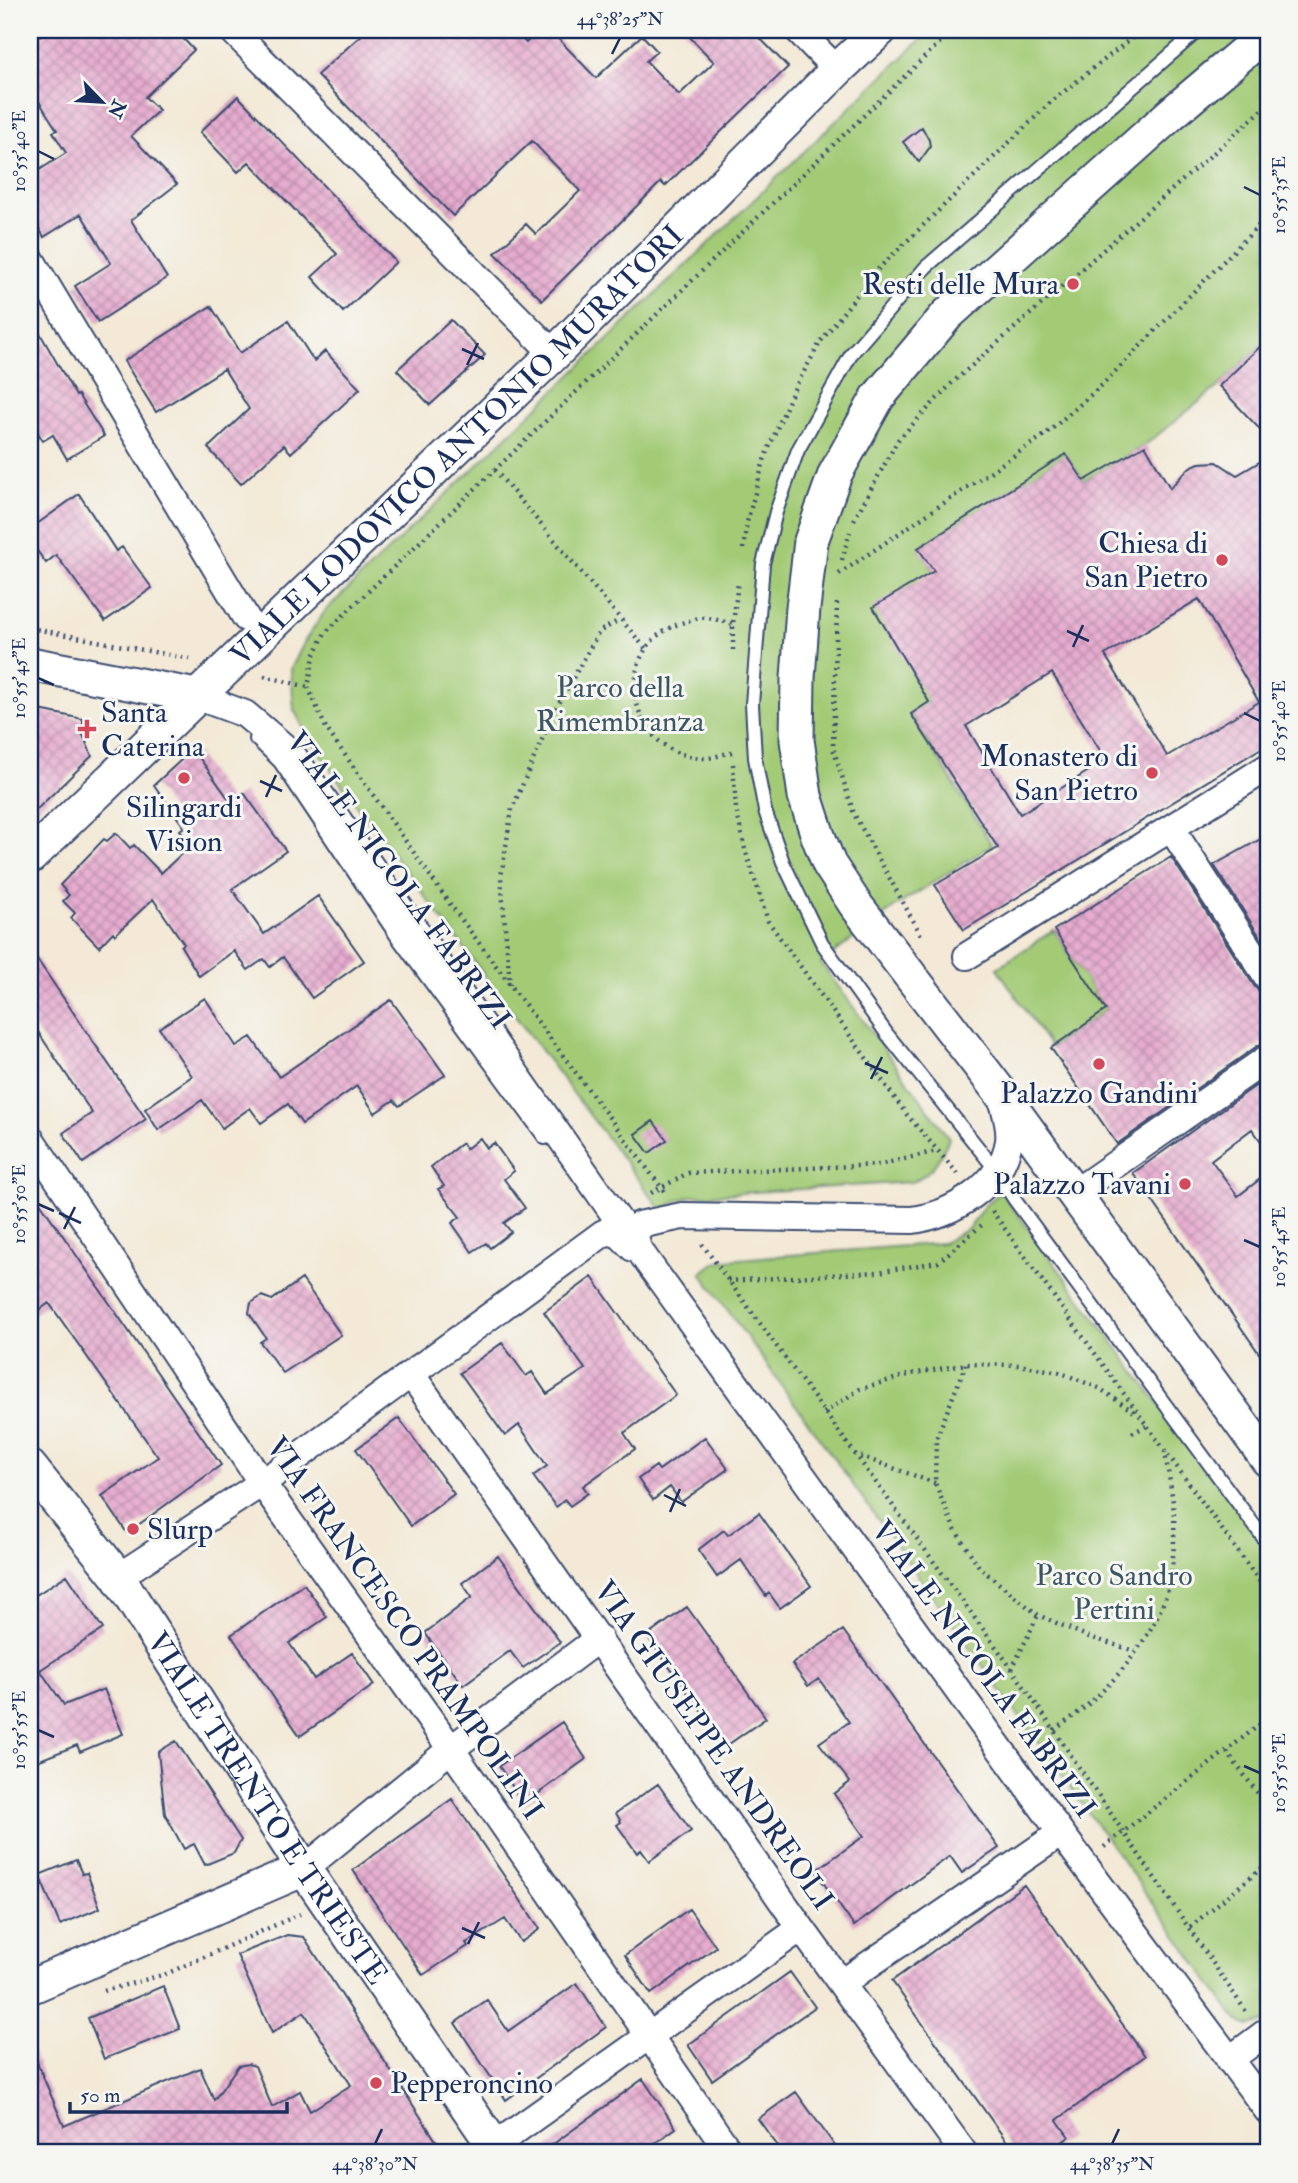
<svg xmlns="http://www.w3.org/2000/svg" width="1298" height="2183" viewBox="0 0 1298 2183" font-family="'IM FELL Double Pica',serif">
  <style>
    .green { fill: #a3cb76; stroke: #5f7d6a; stroke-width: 2 }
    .building { fill: url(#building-cross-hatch); fill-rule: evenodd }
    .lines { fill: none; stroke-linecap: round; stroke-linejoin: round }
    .service-casing { stroke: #3b4b70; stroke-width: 16 }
    .minor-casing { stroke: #3b4b70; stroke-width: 30 }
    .tertiary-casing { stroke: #3b4b70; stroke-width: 37 }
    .path { stroke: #3b4b70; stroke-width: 4.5; stroke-dasharray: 2 5; stroke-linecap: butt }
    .service { stroke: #fff; stroke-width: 12 }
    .minor { stroke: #fff; stroke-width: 26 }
    .tertiary { stroke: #fff; stroke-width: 33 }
    .ticks { fill: none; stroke: #1b2f5e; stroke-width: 2.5 }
    .poi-dot { fill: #d1495b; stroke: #f6f6f2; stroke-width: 2.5 }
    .labels { text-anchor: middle; stroke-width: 6; stroke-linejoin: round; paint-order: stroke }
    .poi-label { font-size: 30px; fill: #1b2f5e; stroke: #f6f6f2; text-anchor: end }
    .street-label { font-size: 30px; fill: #1b2f5e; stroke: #f6f6f2 }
    .park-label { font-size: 30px; fill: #3d5664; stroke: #f6f6f2 }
    .neatline { fill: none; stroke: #1b2f5e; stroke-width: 2.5 }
    .ticks-label { font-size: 18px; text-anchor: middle; fill: #1b2f5e }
  </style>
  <defs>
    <pattern id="building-cross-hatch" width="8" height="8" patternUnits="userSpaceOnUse" patternTransform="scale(1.75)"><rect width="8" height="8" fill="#e7accf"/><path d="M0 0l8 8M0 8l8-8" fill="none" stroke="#ba8cab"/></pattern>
  </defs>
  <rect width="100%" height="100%" fill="#f6f6f2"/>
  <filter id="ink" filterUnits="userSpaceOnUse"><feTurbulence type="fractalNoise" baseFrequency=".0143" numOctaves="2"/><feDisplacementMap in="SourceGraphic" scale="14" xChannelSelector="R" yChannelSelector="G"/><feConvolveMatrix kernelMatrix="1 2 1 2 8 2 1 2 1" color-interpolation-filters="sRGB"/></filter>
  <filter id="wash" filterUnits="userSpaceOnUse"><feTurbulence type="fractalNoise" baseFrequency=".00686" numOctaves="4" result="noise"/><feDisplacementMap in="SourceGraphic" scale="28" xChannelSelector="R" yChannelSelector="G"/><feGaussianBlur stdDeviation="1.57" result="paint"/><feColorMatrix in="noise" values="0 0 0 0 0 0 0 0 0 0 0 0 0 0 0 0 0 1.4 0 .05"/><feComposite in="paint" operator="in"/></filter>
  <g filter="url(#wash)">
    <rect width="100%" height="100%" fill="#f3e9d6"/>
    <!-- green -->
    <path class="green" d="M931 30H1268V339L1219 386 1145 445 1084 481 1066 454 919 548 934 571 929 702 911 715 992 845 895 907 821 963 949 1138C940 1159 933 1172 912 1182L692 1196 676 1201 662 1211 354 802 309 738 294 710 291 669 306 639 326 610Z
      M1054 930 1106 1010 1051 1048 997 968Z
      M1001 1192 1268 1550V2020C1253 2027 1245 2030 1234 2016L701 1273 713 1264 726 1260 943 1243 969 1228 984 1206Z"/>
    <g id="blocks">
      <!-- building -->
      <path class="building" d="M49 30H175L194 50 145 97 159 110 131 136 177 184 131 220 167 278 98 322 75 286 111 263 81 214 44 237 30 213V176L66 153 53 132 57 130 30 87V42Z
        M367 30H513L526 43 539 30H550L596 78 642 35 657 51 646 61 679 95 714 62 683 30H752L788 67 665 186 661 182 542 300 495 253 526 224 536 234 580 191 532 141 453 216 317 75Z
        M238 96 396 262 343 312 312 277 337 254 249 162 238 172 200 132Z
        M922 127 929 140 930 147 919 162 903 142Z
        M211 306 240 353 288 321 314 361 325 351 360 389 291 453 284 445 241 484 208 448 249 409 224 369 156 412 124 361Z
        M30 316 76 396 78 395 104 436 67 459 53 435 43 441 30 420Z
        M451 320 485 355 430 405 397 370Z
        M1268 339V438L1219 386Z
        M1145 445 1170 488 1190 467 1199 463 1217 462 1237 475 1268 457V744L964 930 935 885 998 848 911 714 929 702 873 607 934 571 918 548 1066 454 1084 481ZM1199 599 1259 702 1167 756 1105 655ZM1052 673 1106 760 1020 814 966 726Z
        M79 494 116 551 122 547 152 588 105 621 56 555 46 563 30 541V529Z
        M30 708 83 719V735L92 756 30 816Z
        M193 749 231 802 244 793 286 851 232 889 264 934 318 896 364 961 312 998 283 957 270 967 264 959 248 970 234 951 199 976 181 946 184 944 153 899 115 935 113 932 99 947 71 918 75 913 63 901 69 895 60 885 104 839 107 841 116 833 130 848 134 845 161 873 191 845 180 830 184 827 154 785Z
        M1268 835V949L1214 865Z
        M1171 857 1255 987 1260 992 1268 994V1042L1259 1045 1117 1144 1051 1048 1106 1010 1054 930Z
        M30 949 146 1119 83 1163 63 1133 92 1113 30 1020Z
        M205 998 236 1046 251 1037 279 1077 391 1000 445 1075 399 1106 394 1100 375 1113 357 1086 302 1124 288 1104 261 1123 250 1108 222 1128 202 1100 158 1130 145 1109 192 1076 159 1028Z
        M1268 1077V1151L1252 1129 1211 1160 1238 1196 1268 1173V1366L1133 1173Z
        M653 1121 667 1140 649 1153 635 1134Z
        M480 1138 487 1148 494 1143 514 1171 504 1179 525 1208 504 1223 511 1232 490 1248 486 1243 472 1252 452 1223 460 1217 438 1189 444 1186 431 1167 462 1143 466 1149Z
        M30 1188 221 1465 127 1533 102 1496 158 1457 49 1303 30 1317Z
        M592 1277 676 1395 624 1433 635 1449 583 1486 588 1493 570 1506 565 1500 556 1507 533 1476 547 1466 519 1425 505 1436 460 1373 502 1343 526 1376 532 1372 547 1394 585 1369 544 1312Z
        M302 1279 341 1335 283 1373 260 1342 266 1338 249 1313 251 1303 262 1296 272 1300Z
        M399 1418 454 1494 411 1526 356 1449Z
        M705 1437 728 1469 681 1502 670 1487 653 1500 638 1479 656 1466 659 1470Z
        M759 1513 811 1586 780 1608 769 1593 766 1596 741 1560 717 1577 698 1550 724 1530 728 1535Z
        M498 1556 560 1642 523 1668 510 1651 463 1685 425 1633 472 1597 462 1583Z
        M67 1575 103 1629 40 1670 64 1705 104 1689 123 1734 80 1752 77 1745 30 1764V1599Z
        M304 1584 327 1617 289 1643 314 1679 352 1653 374 1685 300 1736 231 1635Z
        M687 1607 766 1718 726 1746 647 1636Z
        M843 1630 999 1848 962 1873 950 1856 854 1926 815 1871 864 1836 834 1794 850 1782 819 1743 849 1722 819 1679 808 1686 792 1664Z
        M562 1722 586 1759 524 1804 499 1766Z
        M176 1741 241 1840 234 1853 205 1865 194 1844 184 1849 165 1814 158 1752Z
        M658 1784 691 1831 649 1861 641 1850 637 1853 617 1825 621 1822 616 1813Z
        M452 1799 540 1929 521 1942 505 1919 466 1943 468 1946 423 1975 353 1870Z
        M76 1860 82 1874 87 1873 100 1908 60 1925 39 1875Z
        M1024 1885 1145 2056 1057 2120 1069 2137 1047 2153H1015L892 1981Z
        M689 1909 716 1947 651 1994 625 1955Z
        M287 1935 304 1937 444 2153H30V2046L64 2126 200 2068 214 2100 238 2066 248 2064 255 2066 272 2107 300 2091 310 2111 351 2085 304 2012 272 2033 237 1955Z
        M790 1972 815 2007 712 2080 688 2045Z
        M577 1983 606 2027 506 2100 455 2023 487 2000 508 2031Z
        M163 1986 180 2029 104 2059 88 2018Z
        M643 2079 676 2128 641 2153H541Z
        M796 2092 840 2153H783L758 2119Z"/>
    </g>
  </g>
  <g filter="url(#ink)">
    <use href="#blocks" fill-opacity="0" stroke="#3b4b70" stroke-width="2"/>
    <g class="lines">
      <!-- service casing -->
      <g class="service-casing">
        <path id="service" d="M1199 30 926 267 852 353 798 450 776 512 763 564 752 704 755 758 765 811 783 862 822 943 887 1034 996 1170 1014 1199 1268 1544
          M256 739 280 762 398 938 545 1138"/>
      </g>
      <!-- minor casing -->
      <g class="minor-casing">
        <path id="minor" d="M232 30 554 354
          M798 30 837 70
          M30 258 246 618
          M196 696 245 714 291 753 649 1264 1061 1833 1268 2111
          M1171 828 1268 978
          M967 956 1268 767
          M30 1138 262 1483 451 1749 730 2153
          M1074 1193 1268 1058
          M637 1246 635 1233 639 1225 682 1216 912 1220C952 1215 1002 1185 1009 1141 1011 1126 1005 1112 1002 1097
          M411 1374 801 1928 964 2153
          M118 1577 262 1483 602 1234 608 1231 620 1235 633 1248
          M304 1869 451 1749 599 1638
          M842 1983 1061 1833
          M1229 2060 1268 2031
          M484 2153 801 1928"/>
      </g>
      <!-- tertiary casing -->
      <g class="tertiary-casing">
        <g id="tertiary">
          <path d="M1268 32 1171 114 947 315 878 397 835 474 811 541 803 608 798 678 797 740 805 796 818 836 829 864 855 904 1000 1092 1268 1460"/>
          <path d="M30 664 196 696"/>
          <path id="s1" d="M30 857 554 354 837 70 880 30"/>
          <path id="s2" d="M30 1467 118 1577 304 1869 499 2153"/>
          <path d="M30 1987 304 1869"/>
        </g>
      </g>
      <!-- path -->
      <path class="path" d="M495 470 646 649
        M854 520 898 440 952 383 1268 105
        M743 549 747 522 765 457 792 393 821 341 875 272 1052 101 1142 30
        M842 560 850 532
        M839 574 1046 434 1102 385 1268 216
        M837 603 833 748 854 814 921 935
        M30 628 190 659
        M733 650V624L738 582
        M264 676 308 687
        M732 752C723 754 714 758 705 758 625 757 607 643 685 622 690 621 696 618 701 618 711 617 723 622 733 624
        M733 764 736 809 745 849 768 921 907 1115 958 1174
        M510 985 501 877 512 809 554 712 599 632 619 620
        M664 1191 450 904 326 728 308 687 314 656 325 633 953 30
        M651 1193 688 1173 879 1165 937 1151
        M992 1211 1268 1593
        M702 1244 1012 1669 1247 2013
        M728 1281 877 1272 938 1262 983 1224
        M966 1364 936 1439 935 1483 954 1528 980 1568 1038 1615 1089 1637 1135 1651
        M824 1413 860 1389 911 1374 966 1364 1019 1365 1059 1372 1099 1388 1134 1412
        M1132 1433 1146 1426
        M854 1454 935 1483
        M1012 1669 1038 1615
        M1054 1730C1101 1700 1146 1650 1166 1596 1173 1576 1175 1538 1174 1516 1173 1495 1168 1473 1165 1452
        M1227 1752 1268 1807
        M1104 1847 1268 1718
        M1190 1927 1268 1863
        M104 1991 166 1974 300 1914"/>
      <!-- service -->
      <use href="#service" class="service"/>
      <!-- minor -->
      <use href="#minor" class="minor"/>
      <!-- tertiary -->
      <use href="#tertiary" class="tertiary"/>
    </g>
  </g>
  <!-- ticks -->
  <path class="ticks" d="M612 54 620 38M38 151 54 159M1244 187 1260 195M462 349 484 359M467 365 478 343M1067 631 1089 641M1073 647 1083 625M38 678 54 685M1244 713 1260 721M260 781 282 791M266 797 276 775M865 1063 888 1073M871 1079 882 1057M38 1204 54 1211M59 1213 81 1223M64 1229 75 1207M1244 1240 1260 1247M664 1495 686 1506M670 1512 680 1489M38 1730 54 1737M1244 1766 1260 1773M462 1928 485 1938M468 1944 479 1922M375 2144 382 2129M1112 2144 1119 2129"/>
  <!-- markers -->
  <g class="poi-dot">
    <circle cx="1073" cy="284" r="7"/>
    <circle cx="1222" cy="560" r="7"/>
    <path d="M83.5 718.5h7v7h7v7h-7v7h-7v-7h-7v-7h7z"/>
    <circle cx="1152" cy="773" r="7"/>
    <circle cx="184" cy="778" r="7"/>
    <circle cx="1099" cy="1064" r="7"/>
    <circle cx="1185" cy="1184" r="7"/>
    <circle cx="133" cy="1529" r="7"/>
    <circle cx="376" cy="2083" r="7"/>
  </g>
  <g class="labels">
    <!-- poi labels -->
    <g class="poi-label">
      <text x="1059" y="294">Resti delle Mura</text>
      <text x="1208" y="553">Chiesa di<tspan x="1208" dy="34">San Pietro</tspan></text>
      <text x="101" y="722" text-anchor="start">Santa<tspan x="101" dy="34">Caterina</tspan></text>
      <text x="1138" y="766">Monastero di<tspan x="1138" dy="34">San Pietro</tspan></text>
      <text x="184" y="817" text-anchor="middle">Silingardi<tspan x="184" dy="34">Vision</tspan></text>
      <text x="1099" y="1103" text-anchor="middle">Palazzo Gandini</text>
      <text x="1171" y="1194">Palazzo Tavani</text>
      <text x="147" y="1539" text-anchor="start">Slurp</text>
      <text x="390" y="2093" text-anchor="start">Pepperoncino</text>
    </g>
    <!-- street labels -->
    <g class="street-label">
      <text dy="10" stroke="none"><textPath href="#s1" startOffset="593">VIALE LODOVICO ANTONIO MURATORI</textPath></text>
      <text transform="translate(399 880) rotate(54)" y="10">VIALE NICOLA FABRIZI</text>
      <text transform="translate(405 1628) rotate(55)" y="10">VIA FRANCESCO PRAMPOLINI</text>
      <text transform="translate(984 1669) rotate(54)" y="10">VIALE NICOLA FABRIZI</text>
      <text transform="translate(714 1745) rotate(55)" y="10">VIA GIUSEPPE ANDREOLI</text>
      <text dy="10" stroke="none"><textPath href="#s2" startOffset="416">VIALE TRENTO E TRIESTE</textPath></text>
    </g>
    <!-- park labels -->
    <g class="park-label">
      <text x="620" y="697">Parco della<tspan x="620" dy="34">Rimembranza</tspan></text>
      <text x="1114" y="1585">Parco Sandro<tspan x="1114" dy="34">Pertini</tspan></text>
    </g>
  </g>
  <!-- margin -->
  <rect width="1298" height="2183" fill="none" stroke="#f6f6f2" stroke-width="77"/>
  <!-- north arrow -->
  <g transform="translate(102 102) rotate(115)" stroke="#f6f6f2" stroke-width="5" paint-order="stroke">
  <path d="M0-5L12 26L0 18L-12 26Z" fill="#1b2f5e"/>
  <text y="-10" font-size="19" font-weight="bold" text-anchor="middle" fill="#1b2f5e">N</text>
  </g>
  <!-- scale -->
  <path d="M70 2102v10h217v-10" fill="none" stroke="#1b2f5e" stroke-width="3.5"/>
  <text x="80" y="2102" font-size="21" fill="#1b2f5e" stroke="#f6f6f2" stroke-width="5" paint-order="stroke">50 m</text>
  <rect x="38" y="38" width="1222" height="2106" class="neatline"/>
  <g class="ticks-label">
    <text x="620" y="25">44°38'25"N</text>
    <text transform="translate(19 151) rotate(-90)" y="6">10°55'40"E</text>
    <text transform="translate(1279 195) rotate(-90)" y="6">10°55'35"E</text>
    <text transform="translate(19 678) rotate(-90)" y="6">10°55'45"E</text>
    <text transform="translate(1279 721) rotate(-90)" y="6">10°55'40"E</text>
    <text transform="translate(19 1204) rotate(-90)" y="6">10°55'50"E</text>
    <text transform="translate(1279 1247) rotate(-90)" y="6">10°55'45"E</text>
    <text transform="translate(19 1730) rotate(-90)" y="6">10°55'55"E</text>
    <text transform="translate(1279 1773) rotate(-90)" y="6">10°55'50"E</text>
    <text x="375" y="2170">44°38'30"N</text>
    <text x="1112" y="2170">44°38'35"N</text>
  </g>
</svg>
